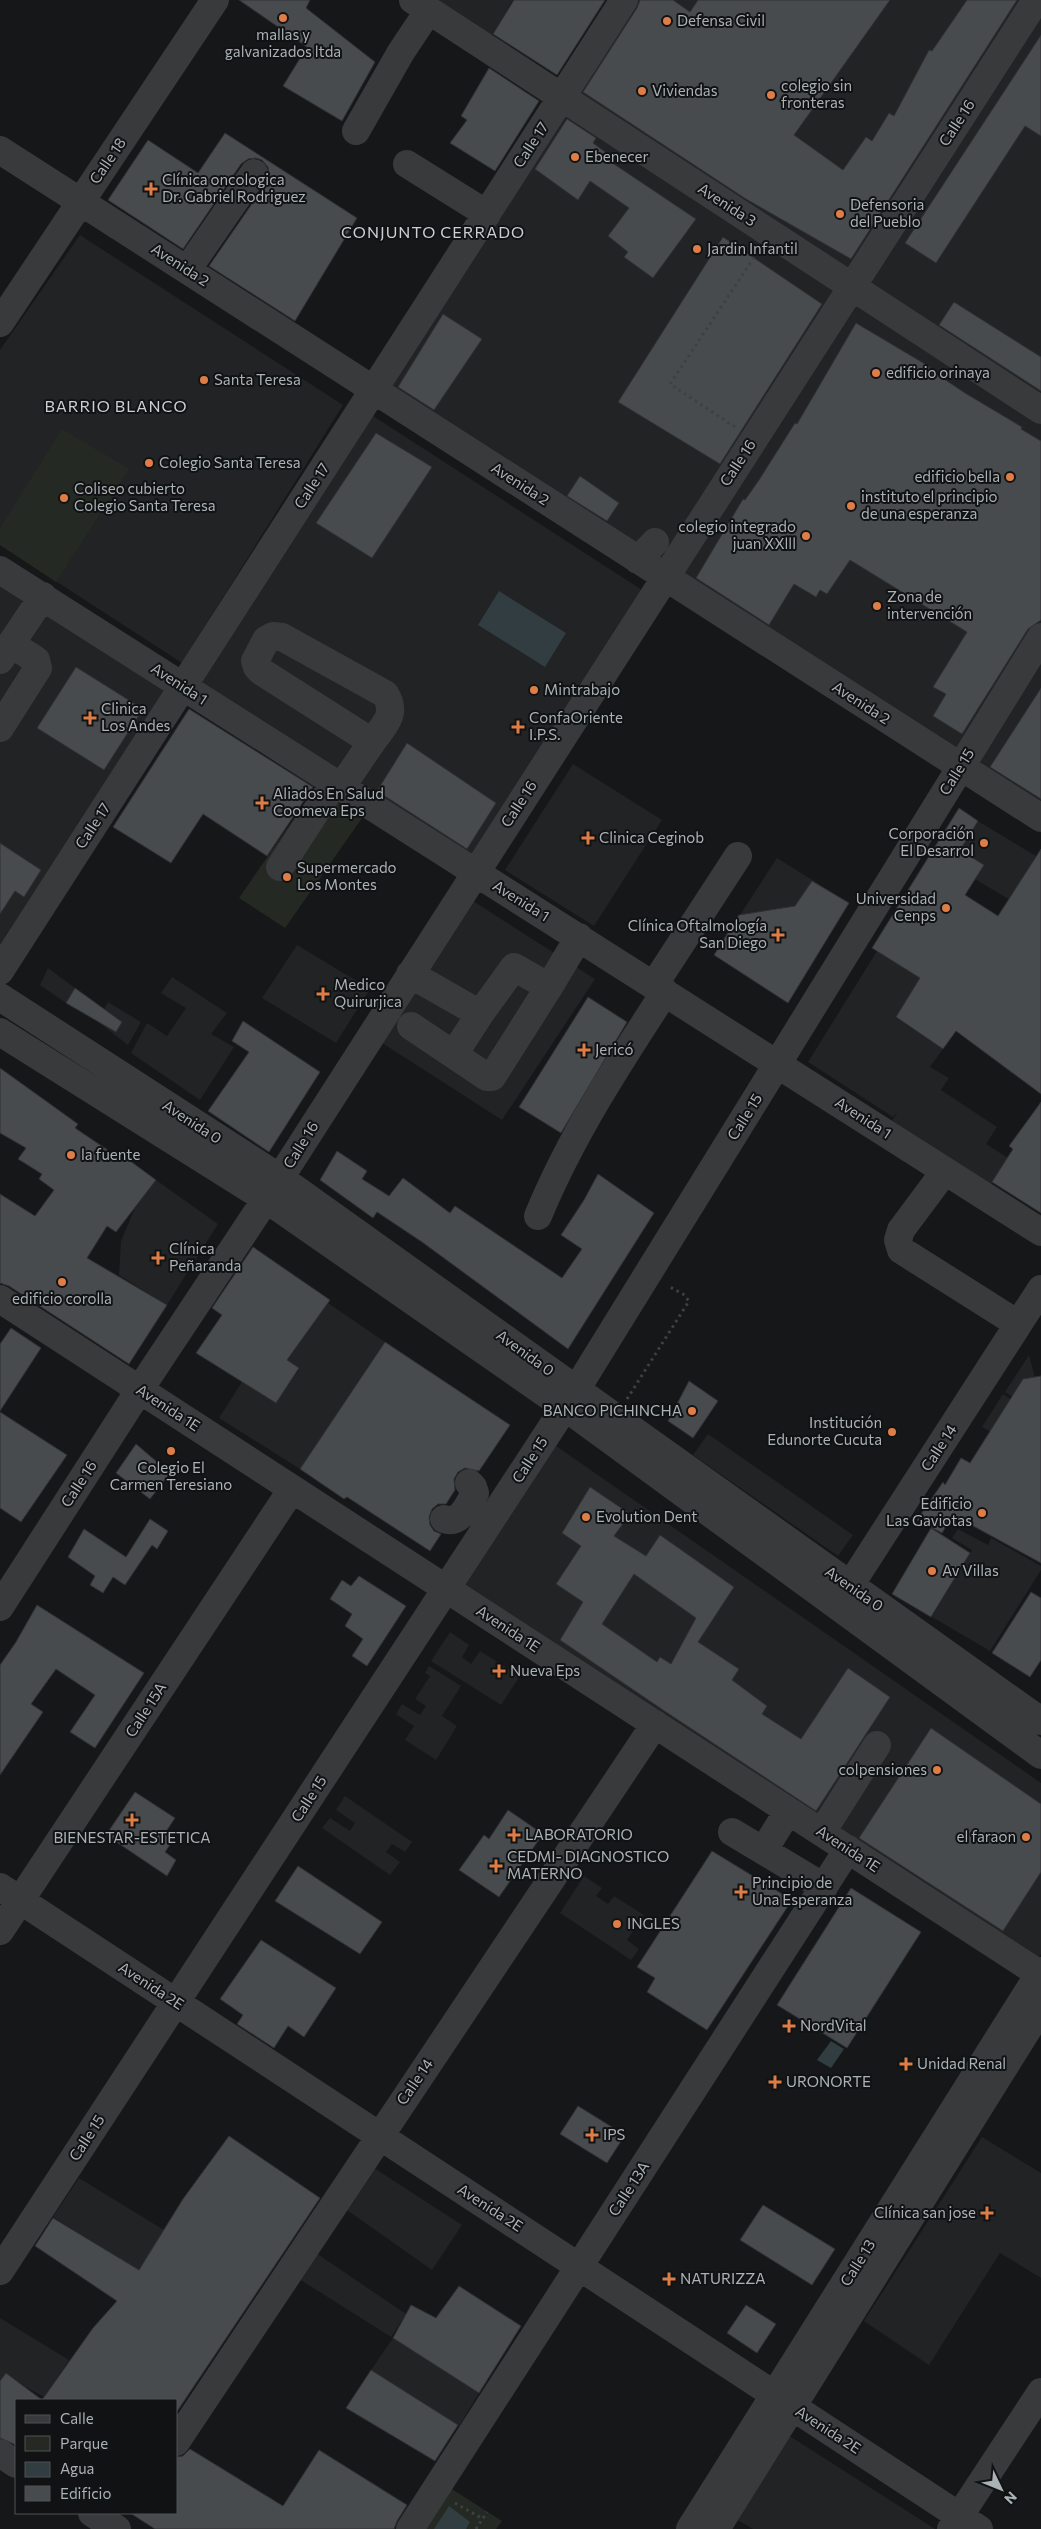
<svg xmlns="http://www.w3.org/2000/svg" width="1041" height="2529" viewBox="0 0 1041 2529" font-family="Commissioner,sans-serif">
  <style>
    .built { fill: #222325 }
    .green { fill: #242a23 }
    .water { fill: #313d40 }
    .building { fill: #484b4d; stroke: #303134; fill-rule: evenodd }
    .lines { fill: none; stroke-linecap: round; stroke-linejoin: round }
    .path { stroke: #3e4143; stroke-width: 3; stroke-dasharray: 2.5 4; stroke-linecap: butt }
    .minor { stroke: #383a3c; stroke-width: 28 }
    .poi-dot { fill: #df7d47; stroke: #111213; stroke-width: 2 }
    .labels { text-anchor: middle; stroke-width: 4; stroke-linejoin: round; paint-order: stroke }
    .poi-label { font-size: 15px; fill: #aab2b6; stroke: #111213; text-anchor: start }
    .street-label { font-size: 15px; fill: #aab2b6; stroke: #111213 }
    .neighbourhood-label { font-size: 16px; letter-spacing: 1px; fill: #cacfd3; stroke: #111213 }
  </style>
  <rect width="100%" height="100%" fill="#161718"/>
  <!-- built -->
  <path class="built" d="M424 0H513L489 40Z
    M636 0H1041V819L385 393Z
    M80 235 343 405 182 663 0 545V350Z
    M370 414 642 590 469 863 198 685Z
    M0 583 175 691 0 968Z
    M573 764 662 820 594 926 505 870Z
    M978 821 1036 856 1010 900 975 879 984 865 960 850Z
    M777 858 849 903 788 1003 714 955Z
    M473 901 595 979 502 1120 379 1041Z
    M297 945 370 989 336 1043 262 998Z
    M877 951 920 978 896 1018 943 1049 930 1067 949 1078 941 1090 997 1127 986 1144 1008 1158 990 1186 892 1121 898 1111 893 1117 808 1062Z
    M48 968 75 988 66 1003 40 985Z
    M172 977 227 1013 211 1034 234 1047 200 1100 131 1053 147 1023 167 1036 186 1008 161 993Z
    M108 1002 141 1022 128 1045 97 1021Z
    M156 1180 218 1224 167 1305 119 1275 121 1241 135 1208Z
    M328 1303 385 1342 300 1469 219 1418 242 1382 276 1402 299 1370 287 1361Z
    M1029 1355 1035 1378 1041 1415 1005 1392Z
    M1003 1394 1038 1418 1022 1450 982 1427Z
    M708 1434 853 1535 838 1556 693 1455Z
    M549 1441 1041 1783V1954L1036 1961 459 1584Z
    M958 1529 988 1545 991 1538 1041 1566V1570L990 1651 932 1617 972 1550 952 1538Z
    M450 1632 469 1645 462 1657 471 1664 480 1651 520 1676 501 1705 431 1661Z
    M429 1666 461 1686 442 1716 457 1726 436 1760 405 1740 414 1726 396 1714 402 1704 420 1715 426 1706 415 1699 430 1676 425 1673Z
    M345 1796 412 1842 405 1852 392 1844 386 1852 400 1862 390 1875 322 1828 330 1818 350 1831 355 1823 336 1810Z
    M584 1876 602 1888 596 1896 608 1904 614 1896 644 1915 627 1940 639 1949 631 1960 560 1913Z
    M982 2137 1041 2173V2278L1000 2253 929 2365 864 2321Z
    M374 2168 462 2225 432 2270 344 2208Z
    M79 2178 164 2230 139 2270 53 2217Z
    M313 2251 406 2314 391 2337 296 2277Z
    M0 2318 69 2360 44 2397 26 2387 6 2373 0 2381Z
    M393 2338 479 2393 459 2426 371 2370Z
    M785 2433 935 2529H753L732 2517Z"/>
  <!-- green -->
  <path class="green" d="M62 429 129 469 56 582 0 545V528Z
    M315 788 362 818 285 928 239 898Z
    M447 2486 502 2521 496 2529H420Z"/>
  <!-- water -->
  <path class="water" d="M499 591 566 633 545 667 478 625Z
    M831 2041 844 2049 831 2068 817 2060Z
    M449 2506 470 2522 466 2529H434Z"/>
  <!-- building -->
  <path class="building" d="M239 0H310L306 8 375 62 342 121 283 86 307 47Z
    M514 0H605L557 75 493 34Z
    M640 0H673L690 12 698 0H890L794 135 843 170 866 137 872 141 889 113 894 116 929 50 932 51 967 0H1017L851 259 746 199 583 92 637 8Z
    M1041 35V136L1025 126 936 263 905 243Z
    M489 68 539 101 495 171 450 143 467 120 461 116Z
    M567 119 596 138 593 143 608 154 605 158 696 219 653 278 624 257 628 252 608 236 629 208 590 181 578 200 535 169Z
    M225 133 357 218 295 321 209 266 267 182 269 175 268 167 262 160 256 158 248 159 241 164 183 249 108 200 148 140 198 173Z
    M723 237 822 304 720 464 618 402Z
    M954 302 1041 357V391L939 325Z
    M443 314 482 339 434 410 398 387Z
    M856 323 930 367 929 369 965 393 1022 427 1021 429 1041 441V620L1028 629 962 734 933 716 946 694 933 687 967 632 850 560 827 594 820 590 816 597 794 584 769 625 696 578 743 499 745 500 759 480 795 423 797 424Z
    M376 433 432 467 372 558 316 523Z
    M580 476 619 503 607 521 567 496Z
    M76 667 143 709 104 770 37 728Z
    M1041 688V799L990 767Z
    M189 709 313 787 267 856 203 814 171 863 113 827Z
    M407 743 496 803 467 849 377 791Z
    M959 808 978 821 960 850 984 865 965 895 998 916 1041 849V1094L956 1031 943 1049 896 1017 920 978 872 948Z
    M0 843 41 870 24 897 15 891 0 914Z
    M812 881 849 903 788 1003 714 955 739 915 795 906Z
    M75 988 122 1022 116 1032 66 1003Z
    M588 997 627 1022 561 1133 519 1107Z
    M243 1021 320 1072 269 1152 208 1111 249 1052 232 1041Z
    M0 1068 78 1124 75 1128 115 1155 118 1152 156 1180 116 1232 107 1226 87 1258 167 1305 129 1364 9 1286 0 1283V1194L35 1216 54 1190 39 1179 42 1174 18 1159 26 1148 0 1133Z
    M1041 1102V1213L992 1182 1013 1149 1009 1146Z
    M337 1151 367 1171 362 1179 389 1196 403 1178 450 1213 455 1206 562 1278 582 1249 561 1235 584 1200 598 1174 654 1213 568 1349 422 1242 377 1212 373 1218 320 1180Z
    M253 1247 330 1300 287 1360 299 1368 276 1403 196 1353 222 1315 212 1308Z
    M11 1328 41 1348 0 1411V1344Z
    M385 1342 510 1425 479 1471 465 1468 458 1472 454 1479 455 1490 446 1504H438L432 1509 429 1517 430 1525 434 1531 441 1534 430 1551 347 1497 344 1499 300 1469Z
    M1041 1376V1563L953 1515 942 1533 917 1520 943 1482 945 1485 961 1458 970 1463 1023 1379Z
    M689 1381 718 1401 693 1438 668 1421Z
    M0 1412 67 1455 21 1522 0 1508Z
    M136 1444 170 1473 150 1499 116 1473Z
    M590 1487 630 1514 614 1536 646 1556 660 1535 734 1587 698 1642 739 1669 732 1680 767 1706 762 1714 801 1739 848 1668 890 1697 816 1811 666 1712 560 1640 583 1602 556 1584 581 1546 562 1533ZM634 1574 696 1618 671 1664 660 1657 657 1662 602 1624Z
    M150 1519 168 1531 157 1549 152 1545 125 1585 113 1577 103 1593 90 1585 95 1576 68 1557 84 1529 126 1557Z
    M931 1528 970 1553 931 1617 892 1594Z
    M359 1576 406 1606 367 1666 352 1656 363 1639 345 1626 352 1614 330 1599 342 1580 351 1586Z
    M1031 1592 1041 1598V1660L1030 1677 992 1653Z
    M37 1605 144 1673 95 1748 70 1732 95 1695 56 1669 31 1704 43 1712 0 1775V1665L16 1642Z
    M931 1728 1041 1804V1872L1003 1931 859 1838Z
    M135 1792 175 1818 167 1830 176 1836 165 1852 176 1860 167 1876 106 1835Z
    M508 1810 543 1834 499 1897 459 1870 484 1835 489 1839Z
    M712 1851 792 1900 707 2030 647 1992 655 1978 637 1967Z
    M298 1866 382 1922 360 1954 275 1901Z
    M851 1888 921 1932 847 2048 777 2005Z
    M261 1940 336 1988 304 2037 288 2026 274 2048 237 2024 243 2015 220 1999Z
    M578 2106 625 2135 607 2163 560 2134Z
    M229 2136 320 2198 176 2413V2400H16V2445L0 2438V2381L6 2373 42 2400 93 2328 117 2301 35 2246 53 2218 139 2270 183 2199Z
    M763 2205 835 2249 812 2285 740 2240Z
    M459 2286 521 2326 479 2393 393 2338 411 2305 436 2318Z
    M746 2305 776 2324 757 2353 727 2333Z
    M371 2370 458 2425 435 2461 346 2408Z
    M190 2449 283 2506 319 2450 407 2505 397 2521 394 2529H155L130 2513H176V2457L183 2456Z"/>
  <g class="lines">
    <!-- path -->
    <path class="path" d="M735 427 670 384 757 253
      M627 1399 689 1301 683 1294 668 1286
      M455 2503 483 2519
      M476 2529 487 2512"/>
    <!-- minor -->
    <path class="minor" d="M413 0 1041 410
      M356 131 401 52 429 10
      M0 150 1041 818
      M407 164 487 214
      M187 270 254 173
      M0 323 215 0
      M638 560 655 542
      M0 570 1041 1232
      M0 660 43 596
      M0 728 38 668 36 660 11 644
      M342 786 372 742 262 672 257 667 255 661 266 640 273 636 282 637 385 694C398 714 384 725 372 742
      M280 867 335 782
      M0 971 624 0
      M410 974 480 1014 514 967 549 987 579 937
      M654 985 738 856
      M0 997 280 1178 1041 1721
      M411 1026 487 1077H492L549 987
      M0 1032 266 1199 565 1407 1041 1755
      M454 1054 480 1014
      M945 1171 901 1230 898 1240 901 1250 1018 1324
      M538 1216C571 1136 618 1064 665 992
      M0 1299 1041 1975
      M444 1519C461 1525 468 1505 475 1493L473 1487 469 1483
      M840 1601 1041 1289
      M0 1607 140 1389 280 1178 1036 0
      M732 1832 824 1887
      M822 1832 877 1745
      M764 1850 788 1811
      M0 1887 979 2529
      M0 1931 292 1489
      M0 2271 576 1390 1041 637
      M176 2442 655 1724
      M0 2453 16 2464
      M92 2513 117 2529
      M410 2529 848 1849
      M690 2529 1041 1971
      M716 2529 1041 2008
      M951 2529 1041 2392"/>
  </g>
  <!-- markers -->
  <g class="poi-dot">
    <circle cx="283" cy="18" r="5"/>
    <circle cx="667" cy="21" r="5"/>
    <circle cx="642" cy="91" r="5"/>
    <circle cx="771" cy="95" r="5"/>
    <circle cx="575" cy="157" r="5"/>
    <path d="M148.5 181.5h5v5h5v5h-5v5h-5v-5h-5v-5h5z"/>
    <circle cx="840" cy="214" r="5"/>
    <circle cx="697" cy="249" r="5"/>
    <circle cx="876" cy="373" r="5"/>
    <circle cx="204" cy="380" r="5"/>
    <circle cx="149" cy="463" r="5"/>
    <circle cx="1010" cy="477" r="5"/>
    <circle cx="64" cy="498" r="5"/>
    <circle cx="851" cy="506" r="5"/>
    <circle cx="806" cy="536" r="5"/>
    <circle cx="877" cy="606" r="5"/>
    <circle cx="534" cy="690" r="5"/>
    <path d="M87.5 710.5h5v5h5v5h-5v5h-5v-5h-5v-5h5z"/>
    <path d="M515.5 719.5h5v5h5v5h-5v5h-5v-5h-5v-5h5z"/>
    <path d="M259.5 795.5h5v5h5v5h-5v5h-5v-5h-5v-5h5z"/>
    <path d="M585.5 830.5h5v5h5v5h-5v5h-5v-5h-5v-5h5z"/>
    <circle cx="984" cy="843" r="5"/>
    <circle cx="287" cy="877" r="5"/>
    <circle cx="946" cy="908" r="5"/>
    <path d="M775.5 927.5h5v5h5v5h-5v5h-5v-5h-5v-5h5z"/>
    <path d="M320.5 986.5h5v5h5v5h-5v5h-5v-5h-5v-5h5z"/>
    <path d="M581.5 1042.5h5v5h5v5h-5v5h-5v-5h-5v-5h5z"/>
    <circle cx="71" cy="1155" r="5"/>
    <path d="M155.5 1250.5h5v5h5v5h-5v5h-5v-5h-5v-5h5z"/>
    <circle cx="62" cy="1282" r="5"/>
    <circle cx="692" cy="1411" r="5"/>
    <circle cx="892" cy="1432" r="5"/>
    <circle cx="171" cy="1451" r="5"/>
    <circle cx="982" cy="1513" r="5"/>
    <circle cx="586" cy="1517" r="5"/>
    <circle cx="932" cy="1571" r="5"/>
    <path d="M496.5 1663.5h5v5h5v5h-5v5h-5v-5h-5v-5h5z"/>
    <circle cx="937" cy="1770" r="5"/>
    <path d="M129.5 1812.5h5v5h5v5h-5v5h-5v-5h-5v-5h5z"/>
    <path d="M511.5 1827.5h5v5h5v5h-5v5h-5v-5h-5v-5h5z"/>
    <circle cx="1026" cy="1837" r="5"/>
    <path d="M493.5 1858.5h5v5h5v5h-5v5h-5v-5h-5v-5h5z"/>
    <path d="M738.5 1884.5h5v5h5v5h-5v5h-5v-5h-5v-5h5z"/>
    <circle cx="617" cy="1924" r="5"/>
    <path d="M786.5 2018.5h5v5h5v5h-5v5h-5v-5h-5v-5h5z"/>
    <path d="M903.5 2056.5h5v5h5v5h-5v5h-5v-5h-5v-5h5z"/>
    <path d="M772.5 2074.5h5v5h5v5h-5v5h-5v-5h-5v-5h5z"/>
    <path d="M589.5 2127.5h5v5h5v5h-5v5h-5v-5h-5v-5h5z"/>
    <path d="M984.5 2205.5h5v5h5v5h-5v5h-5v-5h-5v-5h5z"/>
    <path d="M666.5 2271.5h5v5h5v5h-5v5h-5v-5h-5v-5h5z"/>
  </g>
  <g class="labels">
    <!-- poi labels -->
    <g class="poi-label">
      <text x="677" y="26">Defensa Civil</text>
      <text x="283" y="40" text-anchor="middle">mallas y<tspan x="283" dy="17">galvanizados ltda</tspan></text>
      <text x="781" y="91">colegio sin<tspan x="781" dy="17">fronteras</tspan></text>
      <text x="652" y="96">Viviendas</text>
      <text x="585" y="162">Ebenecer</text>
      <text x="162" y="185">Clínica oncologica<tspan x="162" dy="17">Dr. Gabriel Rodriguez</tspan></text>
      <text x="850" y="210">Defensoria<tspan x="850" dy="17">del Pueblo</tspan></text>
      <text x="707" y="254">Jardin Infantil</text>
      <text x="886" y="378">edificio orinaya</text>
      <text x="214" y="385">Santa Teresa</text>
      <text x="159" y="468">Colegio Santa Teresa</text>
      <text x="1000" y="482" text-anchor="end">edificio bella</text>
      <text x="74" y="494">Coliseo cubierto<tspan x="74" dy="17">Colegio Santa Teresa</tspan></text>
      <text x="861" y="502">instituto el principio<tspan x="861" dy="17">de una esperanza</tspan></text>
      <text x="796" y="532" text-anchor="end">colegio integrado<tspan x="796" dy="17">juan XXlll</tspan></text>
      <text x="887" y="602">Zona de<tspan x="887" dy="17">intervención</tspan></text>
      <text x="544" y="695">Mintrabajo</text>
      <text x="101" y="714">Clinica<tspan x="101" dy="17">Los Andes</tspan></text>
      <text x="529" y="723">ConfaOriente<tspan x="529" dy="17">I.P.S.</tspan></text>
      <text x="273" y="799">Aliados En Salud<tspan x="273" dy="17">Coomeva Eps</tspan></text>
      <text x="974" y="839" text-anchor="end">Corporación<tspan x="974" dy="17">El Desarrol</tspan></text>
      <text x="599" y="843">Clinica Ceginob</text>
      <text x="297" y="873">Supermercado<tspan x="297" dy="17">Los Montes</tspan></text>
      <text x="936" y="904" text-anchor="end">Universidad<tspan x="936" dy="17">Cenps</tspan></text>
      <text x="767" y="931" text-anchor="end">Clínica Oftalmología<tspan x="767" dy="17">San Diego</tspan></text>
      <text x="334" y="990">Medico<tspan x="334" dy="17">Quirurjica</tspan></text>
      <text x="595" y="1055">Jericó</text>
      <text x="81" y="1160">la fuente</text>
      <text x="169" y="1254">Clínica<tspan x="169" dy="17">Peñaranda</tspan></text>
      <text x="62" y="1304" text-anchor="middle">edificio corolla</text>
      <text x="682" y="1416" text-anchor="end">BANCO PICHINCHA</text>
      <text x="882" y="1428" text-anchor="end">Institución<tspan x="882" dy="17">Edunorte Cucuta</tspan></text>
      <text x="171" y="1473" text-anchor="middle">Colegio El<tspan x="171" dy="17">Carmen Teresiano</tspan></text>
      <text x="972" y="1509" text-anchor="end">Edificio<tspan x="972" dy="17">Las Gaviotas</tspan></text>
      <text x="596" y="1522">Evolution Dent</text>
      <text x="942" y="1576">Av Villas</text>
      <text x="510" y="1676">Nueva Eps</text>
      <text x="927" y="1775" text-anchor="end">colpensiones</text>
      <text x="525" y="1840">LABORATORIO</text>
      <text x="1016" y="1842" text-anchor="end">el faraon</text>
      <text x="132" y="1843" text-anchor="middle">BIENESTAR-ESTETICA</text>
      <text x="507" y="1862">CEDMI- DIAGNOSTICO<tspan x="507" dy="17">MATERNO</tspan></text>
      <text x="752" y="1888">Principio de<tspan x="752" dy="17">Una Esperanza</tspan></text>
      <text x="627" y="1929">INGLES</text>
      <text x="800" y="2031">NordVital</text>
      <text x="917" y="2069">Unidad Renal</text>
      <text x="786" y="2087">URONORTE</text>
      <text x="603" y="2140">IPS</text>
      <text x="976" y="2218" text-anchor="end">Clínica san jose</text>
      <text x="680" y="2284">NATURIZZA</text>
    </g>
    <!-- street labels -->
    <g class="street-label">
      <text transform="translate(957 123) rotate(-57)" y="5">Calle 16</text>
      <text transform="translate(531 145) rotate(-57)" y="5">Calle 17</text>
      <text transform="translate(108 161) rotate(-56)" y="5">Calle 18</text>
      <text transform="translate(727 205) rotate(33)" y="5">Avenida 3</text>
      <text transform="translate(180 265) rotate(33)" y="5">Avenida 2</text>
      <text transform="translate(738 463) rotate(-57)" y="5">Calle 16</text>
      <text transform="translate(520 484) rotate(33)" y="5">Avenida 2</text>
      <text transform="translate(312 486) rotate(-57)" y="5">Calle 17</text>
      <text transform="translate(179 684) rotate(33)" y="5">Avenida 1</text>
      <text transform="translate(861 703) rotate(33)" y="5">Avenida 2</text>
      <text transform="translate(957 772) rotate(-58)" y="5">Calle 15</text>
      <text transform="translate(519 804) rotate(-57)" y="5">Calle 16</text>
      <text transform="translate(93 826) rotate(-57)" y="5">Calle 17</text>
      <text transform="translate(521 901) rotate(32)" y="5">Avenida 1</text>
      <text transform="translate(745 1117) rotate(-58)" y="5">Calle 15</text>
      <text transform="translate(863 1118) rotate(33)" y="5">Avenida 1</text>
      <text transform="translate(192 1122) rotate(33)" y="5">Avenida 0</text>
      <text transform="translate(301 1145) rotate(-58)" y="5">Calle 16</text>
      <text transform="translate(525 1353) rotate(36)" y="5">Avenida 0</text>
      <text transform="translate(168 1408) rotate(33)" y="5">Avenida 1E</text>
      <text transform="translate(939 1448) rotate(-57)" y="5">Calle 14</text>
      <text transform="translate(530 1460) rotate(-57)" y="5">Calle 15</text>
      <text transform="translate(79 1484) rotate(-57)" y="5">Calle 16</text>
      <text transform="translate(854 1589) rotate(35)" y="5">Avenida 0</text>
      <text transform="translate(508 1629) rotate(33)" y="5">Avenida 1E</text>
      <text transform="translate(146 1710) rotate(-57)" y="5">Calle 15A</text>
      <text transform="translate(309 1799) rotate(-57)" y="5">Calle 15</text>
      <text transform="translate(848 1849) rotate(33)" y="5">Avenida 1E</text>
      <text transform="translate(151 1986) rotate(33)" y="5">Avenida 2E</text>
      <text transform="translate(415 2082) rotate(-56)" y="5">Calle 14</text>
      <text transform="translate(87 2138) rotate(-57)" y="5">Calle 15</text>
      <text transform="translate(629 2189) rotate(-57)" y="5">Calle 13A</text>
      <text transform="translate(490 2208) rotate(33)" y="5">Avenida 2E</text>
      <text transform="translate(858 2263) rotate(-58)" y="5">Calle 13</text>
      <text transform="translate(828 2430) rotate(33)" y="5">Avenida 2E</text>
    </g>
    <!-- neighbourhood labels -->
    <g class="neighbourhood-label">
      <text x="433" y="238">CONJUNTO CERRADO</text>
      <text x="116" y="412">BARRIO BLANCO</text>
    </g>
  </g>
  <!-- legend -->
  <rect x="15" y="2399" width="162" height="115" fill="#111213" stroke="#4e5254"/>
  <rect x="25" y="2415" width="25" height="8" fill="#383a3c" stroke="#4e5254"/>
  <text x="60" y="2424" font-size="15" fill="#aab2b6">Calle</text>
  <rect x="25" y="2436" width="25" height="15" fill="#242a23" stroke="#4e5254"/>
  <text x="60" y="2449" font-size="15" fill="#aab2b6">Parque</text>
  <rect x="25" y="2462" width="25" height="15" fill="#313d40" stroke="#4e5254"/>
  <text x="60" y="2474" font-size="15" fill="#aab2b6">Agua</text>
  <rect x="25" y="2486" width="25" height="15" fill="#484b4d" stroke="#4e5254"/>
  <text x="60" y="2499" font-size="15" fill="#aab2b6">Edificio</text>
  <!-- north arrow -->
  <g transform="translate(1001 2489) rotate(133)" stroke="#111213" stroke-width="4" paint-order="stroke">
  <path d="M0-4L9 19L0 12L-9 19Z" fill="#aab2b6"/>
  <text y="-8" font-size="14" font-weight="bold" text-anchor="middle" fill="#aab2b6">N</text>
  </g>
</svg>
